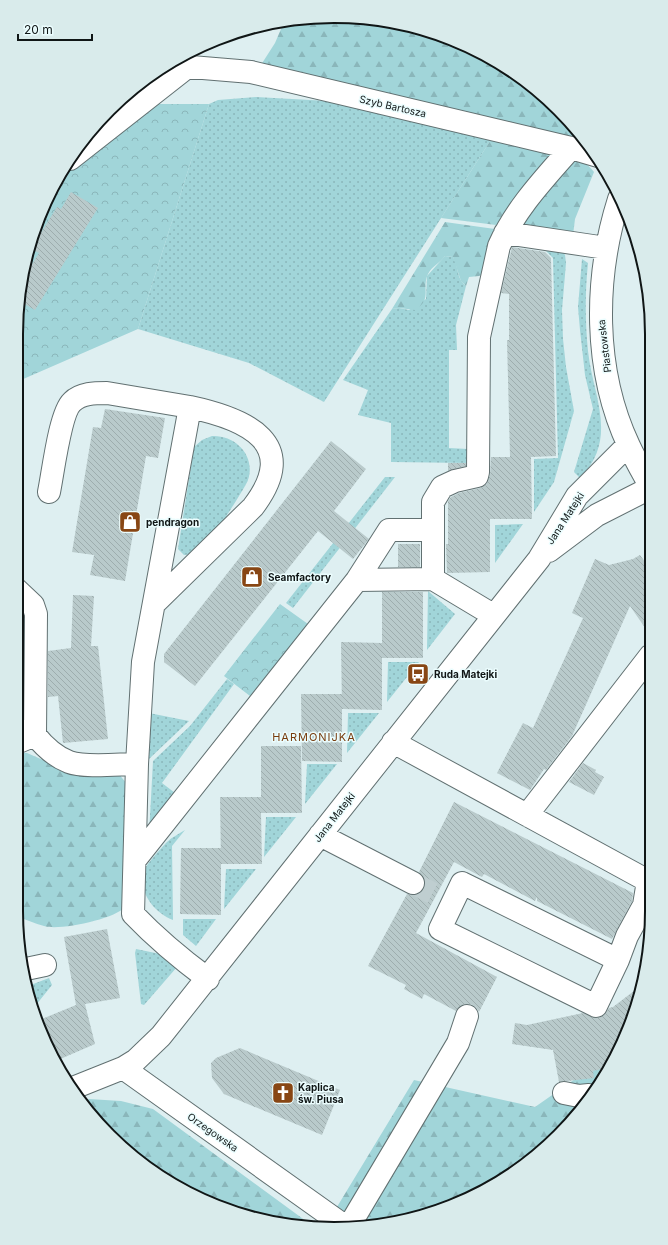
<svg xmlns="http://www.w3.org/2000/svg" width="668" height="1245" viewBox="0 0 668 1245" font-family="Inter,sans-serif">
  <style>
    .grass { fill: url(#grass-dots) }
    .forest { fill: url(#forest-firs) }
    .park { fill: url(#park-crowns) }
    .building { fill: url(#building-back-hatch) }
    .lines { fill: none; stroke-linecap: round; stroke-linejoin: round }
    .minor-tunnel { stroke: #bfced0; stroke-width: 22; stroke-dasharray: 22 11; stroke-linecap: butt }
    .minor-casing { stroke: #617071; stroke-width: 24 }
    .minor { stroke: #fff; stroke-width: 22 }
    .labels { text-anchor: middle; stroke-width: 3; stroke-linejoin: round; paint-order: stroke }
    .street-label { font-size: 10px; fill: #101616; stroke: #ebfdfe }
    .poi-label { font-size: 10px; font-weight: bold; fill: #101616; stroke: #ebfdfe; text-anchor: start }
    .neighbourhood-label { font-size: 11px; letter-spacing: 1px; fill: #783c0e; stroke: #ebfdfe }
    .rim { fill: none; stroke: #101616; stroke-width: 2 }
  </style>
  <defs>
    <pattern id="grass-dots" width="8" height="8" patternUnits="userSpaceOnUse"><rect width="8" height="8" fill="#a1d5d9"/><path d="M2 2h.1M6 6h.1" fill="none" stroke="#8ab6ba" stroke-width="1.8" stroke-linecap="round"/></pattern>
    <pattern id="forest-firs" width="22" height="20" patternUnits="userSpaceOnUse"><rect width="22" height="20" fill="#a1d5d9"/><path d="M5 1l3.5 6h-7zM16 11l3.5 6h-7z" fill="#8ab6ba"/></pattern>
    <pattern id="park-crowns" width="20" height="18" patternUnits="userSpaceOnUse"><rect width="20" height="18" fill="#a1d5d9"/><path d="M2 6a3 3 0 1 1 6 0M12 15a3 3 0 1 1 6 0" fill="none" stroke="#8ab6ba"/></pattern>
    <pattern id="building-back-hatch" width="6" height="6" patternUnits="userSpaceOnUse"><rect width="6" height="6" fill="#b9cacb"/><path d="M-1 5l2 2M0 0l6 6M5-1l2 2" fill="none" stroke="#9eadae"/></pattern>
  </defs>
  <rect width="100%" height="100%" fill="#deeff1"/>
  <!-- grass -->
  <path class="grass" d="M256 97 328 101 492 138 324 402 249 363 138 329 209 104 218 100Z
    M543 248 561 249 565 255 566 263 562 310 563 339 566 367 574 411 554 482 534 512V459L558 458 553 258Z
    M445 256 453 257C459 267 456 278 466 286L456 325 457 350H449V448L468 449 469 463 391 462V423L358 415 368 390 343 380 392 309 399 308 409 310 426 299 427 276Z
    M582 259 588 263C585 292 585 321 588 351 593 397 619 438 580 478L574 472 593 409 585 375 580 330 578 307Z
    M212 436C236 435 256 456 248 480 246 487 210 542 204 547 200 551 190 555 184 555L178 549 194 447 202 440Z
    M385 477H395L293 608 286 603Z
    M523 524 495 563V525Z
    M428 591 455 614 427 650Z
    M388 662H419L387 702Z
    M227 679 234 684 162 783 179 796 149 835 153 761 190 726Z
    M149 713 189 721 149 759Z
    M348 713H379L347 753Z
    M307 764H337L305 804Z
    M266 817H296L264 857Z
    M185 830 172 846 173 920C154 912 138 893 144 871 145 866 162 847 167 842 172 837 179 834 185 830Z
    M226 869H256L224 909Z
    M183 919H216L196 946 183 935Z
    M136 949 165 955 177 967 144 1005 141 1004 135 953Z
    M49 978 52 985 32 1010 28 986Z"/>
  <!-- forest -->
  <path class="forest" d="M313 17 375 19 436 33 493 58 559 109 586 142 259 68 275 43 284 22Z
    M492 138 555 152 504 226 441 218Z
    M567 159C579 161 587 162 594 172L575 219 573 235 517 227Z
    M445 222 502 230 485 273 479 276 469 277 466 286 461 281 453 257 445 256C440 263 432 266 428 274 421 289 433 299 415 310L399 308 392 309Z
    M16 752 27 753 57 766 118 773 127 784 125 907C115 919 59 931 44 926 35 924 26 919 17 917Z
    M618 1049 610 1070 544 1150 456 1205 355 1228 326 1225 414 1080 535 1107Z
    M89 1099 121 1101 153 1109 310 1224 252 1218 158 1176 82 1105 81 1103Z"/>
  <!-- park -->
  <path class="park" d="M144 104H209L138 329 21 380 17 370V313L27 251 56 182 71 164Z
    M280 604 308 624 250 696 224 676Z"/>
  <!-- building -->
  <path class="building" d="M71 192 98 208 35 310 19 301 22 280 39 253 31 249 57 207 61 209Z
    M512 247 545 252 551 258 556 456 531 457 532 519H490V572L447 573 446 544H448V501L451 497 459 493 480 488 486 485 490 475 491 457H510L507 340H509V294L501 293Z
    M105 409 165 418 158 458 146 456 125 581 90 575 94 555 72 552 93 427 101 428Z
    M331 441 366 469 334 511 369 539 353 559 318 531 195 686 164 662V654Z
    M448 463H466V466L448 471Z
    M398 544H420V567H398Z
    M640 555 650 569V635L630 606 572 736 546 770 544 769 530 790 497 773 523 723 533 728 583 618 572 613 595 559 609 565 633 559Z
    M382 592H423V658H382Z
    M73 595 94 596 91 646H98L108 739 63 743 58 696 48 697V651L71 648Z
    M341 642 382 643V710L342 709Z
    M16 654H23V700L16 701Z
    M301 694H342V762L302 761Z
    M261 746H301L302 813H261L262 864H221L220 797H261Z
    M583 763 596 770 595 772 604 777 594 795 569 782Z
    M454 802 633 893 632 901 612 939 537 901V897L535 901 484 874 482 877 454 862 416 933 497 977 479 1012 476 1007 471 1004H464L456 1011 424 994 422 999 404 989 406 985 368 966 407 894 413 895 419 894 424 888 425 882 424 877 419 872Z
    M181 848H221V915L180 914Z
    M107 929 120 998 85 1004 95 1044 58 1060 37 1021 76 1005 64 937Z
    M643 984 641 994 611 1067 593 1071 594 1078 559 1082 553 1050 512 1044 515 1023 527 1025 583 1013 597 1018 603 1016 609 1008 613 1007Z
    M240 1048 340 1090 322 1135 224 1094 212 1078 211 1063 216 1058Z"/>
  <g class="lines">
    <!-- minor-tunnel -->
    <path class="minor-tunnel" d="M413 883 436 895"/>
    <!-- minor casing -->
    <g class="minor-casing">
      <path id="minor" d="M167 65 251 72 571 148 598 156
        M70 159 186 68
        M619 199C594 278 593 370 629 446 635 459 643 473 650 486
        M505 233 606 248
        M49 492C53 473 60 413 72 402 81 393 95 393 107 393L190 407
        M549 551 597 515 650 488
        M433 579V502L442 487 455 481 477 476 478 472 479 337 499 246C516 208 544 179 571 148
        M357 580 433 579 493 615
        M16 589 33 605 36 614 35 735 20 731
        M393 742 648 881 644 905 627 936 618 960 596 1006 440 929 462 883 618 960
        M16 743 35 735C43 745 56 757 69 762 84 768 120 764 137 764L133 914C156 938 181 959 208 979
        M137 764 143 662 190 407C246 419 302 443 253 507L154 604
        M527 815 650 656
        M320 835 413 883
        M135 860 357 580 389 530H433
        M26 969 45 965
        M123 1068 346 1227
        M73 1088 123 1068 136 1060 161 1036 539 559 577 496 628 445
        M564 1093 579 1096 589 1095
        M348 1228 458 1043 467 1016"/>
    </g>
    <!-- minor -->
    <use href="#minor" class="minor"/>
  </g>
  <!-- icons -->
  <defs>
    <g id="shop-square" transform="scale(1.15)"><rect x="-9" y="-9" width="18" height="18" rx="4" fill="#884614" stroke="#ebfdfe"/><path d="M-5-2.5h2.3a2.7 3.5 0 0 1 5.4 0H5L5.5 6h-11ZM-1.5-2.5h3a1.5 2.3 0 0 0-3 0Z" fill="#fff"/></g>
    <g id="bus-square" transform="scale(1.15)"><rect x="-9" y="-9" width="18" height="18" rx="4" fill="#884614" stroke="#ebfdfe"/><path d="M-5-6H5V4H4V6H2V4H-2V6H-4V4H-5ZM-3.5-4V0h7V-4ZM-3.5 1.2v1.5H-2V1.2ZM2 1.2v1.5H3.5V1.2Z" fill="#fff"/></g>
    <g id="church-square" transform="scale(1.15)"><rect x="-9" y="-9" width="18" height="18" rx="4" fill="#884614" stroke="#ebfdfe"/><path d="M-1.2-6h2.4v3.5h3.3v2.4h-3.3V6h-2.4V-.1h-3.3v-2.4h3.3Z" fill="#fff"/></g>
  </defs>
  <g fill-rule="evenodd">
    <use href="#shop-square" x="130" y="522"/>
    <use href="#shop-square" x="252" y="577"/>
    <use href="#bus-square" x="418" y="674"/>
    <use href="#church-square" x="283" y="1093"/>
  </g>
  <g class="labels">
    <!-- street labels -->
    <g class="street-label">
      <text transform="translate(393 106) rotate(13)" y="4">Szyb Bartosza</text>
      <text transform="translate(604 346) rotate(-97)" y="4">Piastowska</text>
      <text transform="translate(565 518) rotate(-57)" y="4">Jana Matejki</text>
      <text transform="translate(334 817) rotate(-52)" y="4">Jana Matejki</text>
      <text transform="translate(213 1132) rotate(35)" y="4">Orzegowska</text>
    </g>
    <!-- poi labels -->
    <g class="poi-label">
      <text x="146" y="526">pendragon</text>
      <text x="268" y="581">Seamfactory</text>
      <text x="434" y="678">Ruda Matejki</text>
      <text x="298" y="1091">Kaplica<tspan x="298" dy="12">św. Piusa</tspan></text>
    </g>
    <!-- neighbourhood labels -->
    <g class="neighbourhood-label">
      <text x="314" y="741">HARMONIJKA</text>
    </g>
  </g>
  <!-- crop -->
  <path d="M0 0H668V1245H0ZM334 23H334A311 311 0 0 1 645 334V911A311 311 0 0 1 334 1222H334A311 311 0 0 1 23 911V334A311 311 0 0 1 334 23Z" fill="#d9ebeb" fill-rule="evenodd"/>
  <path class="rim" d="M334 23H334A311 311 0 0 1 645 334V911A311 311 0 0 1 334 1222H334A311 311 0 0 1 23 911V334A311 311 0 0 1 334 23Z"/>
  <!-- scale -->
  <path d="M18 34v6h74v-6" fill="none" stroke="#101616" stroke-width="2"/>
  <text x="24" y="34" font-size="12" fill="#101616" stroke="#ebfdfe" stroke-width="3" paint-order="stroke">20 m</text>
</svg>
